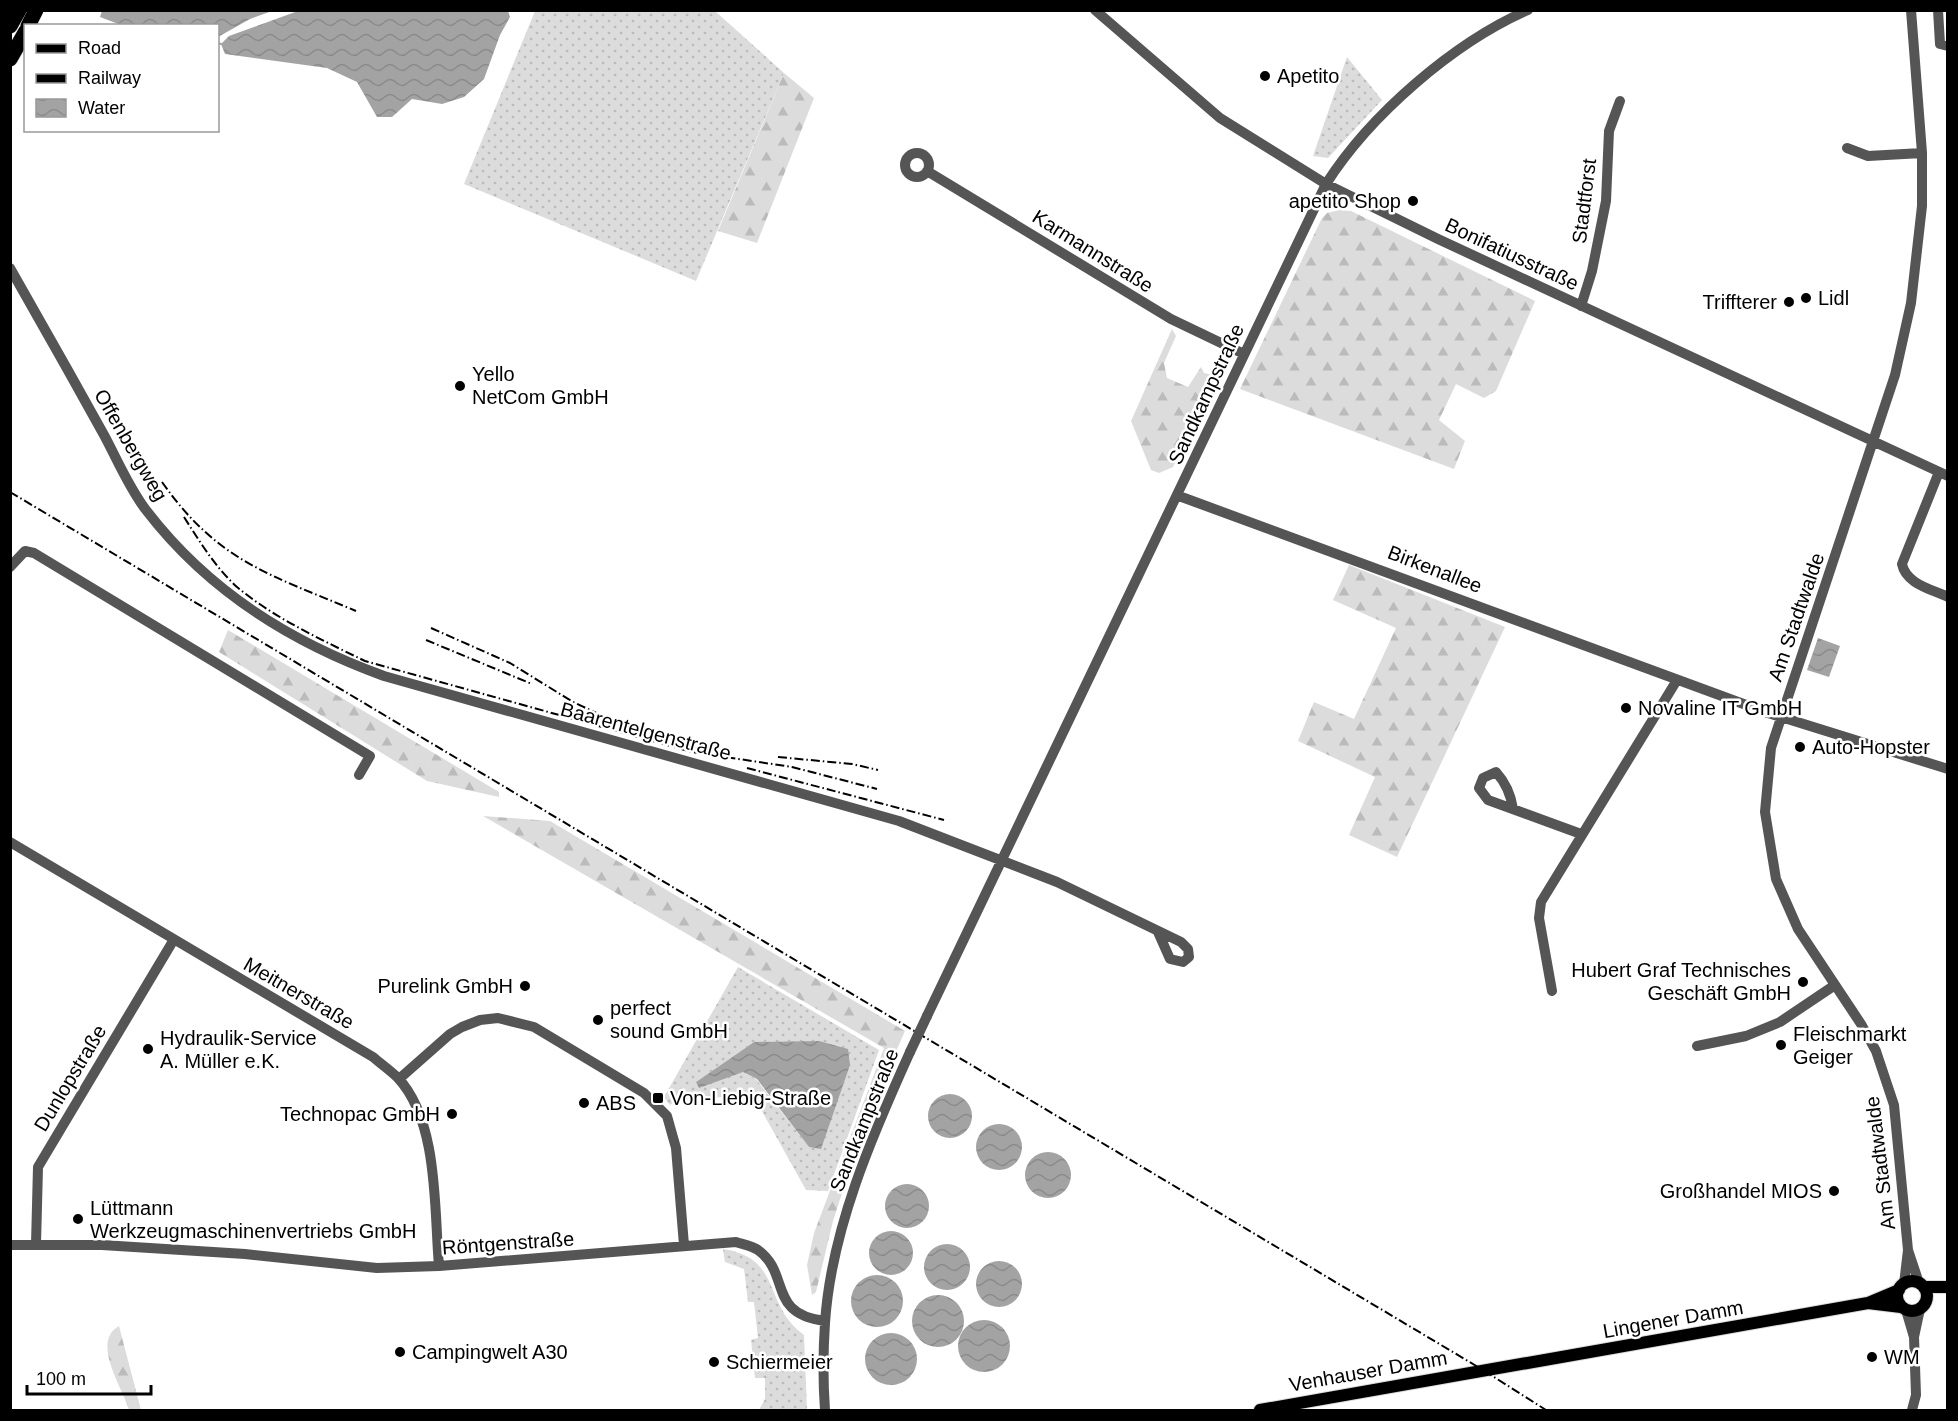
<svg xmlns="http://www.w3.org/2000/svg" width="1958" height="1421" viewBox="0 0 1958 1421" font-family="Arial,sans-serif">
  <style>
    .grass { fill: url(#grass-dots); fill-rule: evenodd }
    .forest { fill: url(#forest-firs) }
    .water { fill: url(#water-waves) }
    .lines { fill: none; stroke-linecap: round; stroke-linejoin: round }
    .stream { stroke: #a3a3a3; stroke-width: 2 }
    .major-casing { stroke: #dbdbdb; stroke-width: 14 }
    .highway-casing { stroke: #dbdbdb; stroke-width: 16 }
    .minor { stroke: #555; stroke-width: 10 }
    .major { stroke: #000; stroke-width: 12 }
    .highway { stroke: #000; stroke-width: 15 }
    .rail { stroke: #000; stroke-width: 2; stroke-dasharray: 9 3 1.5 3; stroke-linecap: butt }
    .minor-bridge { stroke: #555; stroke-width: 10 }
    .poi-dot { fill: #000; stroke: #fff; stroke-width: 2 }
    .labels { text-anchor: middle; stroke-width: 5; stroke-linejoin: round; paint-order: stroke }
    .poi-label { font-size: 20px; fill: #000; stroke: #fff; text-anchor: start }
    .street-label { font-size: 20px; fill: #000; stroke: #fff }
  </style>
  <defs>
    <pattern id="grass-dots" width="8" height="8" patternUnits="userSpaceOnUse" patternTransform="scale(1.5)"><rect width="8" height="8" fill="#dcdcdc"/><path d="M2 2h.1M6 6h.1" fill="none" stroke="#bbb" stroke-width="1.8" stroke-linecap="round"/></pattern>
    <pattern id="forest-firs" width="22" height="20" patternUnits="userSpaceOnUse" patternTransform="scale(1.5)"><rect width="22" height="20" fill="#dcdcdc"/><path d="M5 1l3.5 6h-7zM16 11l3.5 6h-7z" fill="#bbb"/></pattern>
    <pattern id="water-waves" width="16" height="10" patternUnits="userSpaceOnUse" patternTransform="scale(1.5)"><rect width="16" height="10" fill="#a3a3a3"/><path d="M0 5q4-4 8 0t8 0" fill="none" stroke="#8b8b8b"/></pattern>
  </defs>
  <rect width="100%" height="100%" fill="#fff"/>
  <!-- grass -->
  <path class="grass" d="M535 11H715L784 73 696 281 464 184Z
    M1347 57 1382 100 1328 158 1313 156Z
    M738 967 879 1050 828 1191 806 1190 753 1095 678 1100 670 1105 664 1097ZM754 1042 821 1148 809 1147 756 1079 743 1072 696 1082Z
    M723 1249C784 1259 761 1303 804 1335L807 1410H759L765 1399V1378H755L751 1340 758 1338 754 1302H748L744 1269 725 1262Z"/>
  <!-- forest -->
  <path class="forest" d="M784 73 814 98 757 243 718 231Z
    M1339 210 1351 211 1535 301 1496 391 1484 398 1456 384 1439 420 1465 441 1454 469 1240 389 1322 218 1327 213Z
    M1172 329 1176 336 1164 363 1167 378 1188 387 1201 367 1204 373 1216 376 1173 467 1159 473 1151 470 1131 421Z
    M1349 565 1505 627 1397 857 1349 835 1375 777 1298 741 1314 702 1354 719 1396 628 1333 600Z
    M228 630 499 792V797L427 781 219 652Z
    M483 816 550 821 905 1031 864 1125 833 1221 816 1292 812 1295 807 1265 814 1233 884 1048Z
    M119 1326 141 1410H129C124 1390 90 1342 119 1326Z"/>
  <!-- water -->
  <path class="water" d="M102 11V10L272 11 250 19 218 37V26L121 25 100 17Z
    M508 11 510 17 500 35 484 79 464 97 442 104 412 99 392 117H377L357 82 327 68 225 54 221 44 229 36 298 11Z
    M1818 638 1840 646 1829 677 1807 670Z
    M819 1041 848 1049 850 1065 821 1149 809 1147 757 1079 743 1072 699 1088 696 1082 754 1042Z
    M928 1116a22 22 0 1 1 44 0a22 22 0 1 1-44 0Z
    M976 1147a23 23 0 1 1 46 0a23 23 0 1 1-46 0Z
    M1025 1175a23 23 0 1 1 46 0a23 23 0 1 1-46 0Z
    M885 1206a22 22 0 1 1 44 0a22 22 0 1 1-44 0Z
    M869 1253a22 22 0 1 1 44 0a22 22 0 1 1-44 0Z
    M924 1267a23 23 0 1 1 46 0a23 23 0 1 1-46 0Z
    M976 1284a23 23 0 1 1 46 0a23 23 0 1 1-46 0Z
    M851 1301a26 26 0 1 1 52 0a26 26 0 1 1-52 0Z
    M912 1321a26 26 0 1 1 52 0a26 26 0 1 1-52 0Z
    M958 1346a26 26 0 1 1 52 0a26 26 0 1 1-52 0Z
    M865 1359a26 26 0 1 1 52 0a26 26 0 1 1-52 0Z"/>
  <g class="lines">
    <!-- stream -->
    <path class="stream" d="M218 43 221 44"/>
    <!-- major casing -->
    <g class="major-casing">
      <path id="major" d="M1897 1296a15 15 0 1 1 30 0a15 15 0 1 1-30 0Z
        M1924 1287H1948
        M1868 1303 1901 1307
        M1260 1410 1868 1303 1899 1290"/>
    </g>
    <!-- highway casing -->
    <g class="highway-casing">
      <path id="highway" d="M10 26 19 10
        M28 26 36 10
        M10 59 26 31"/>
    </g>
    <!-- minor -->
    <path class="minor" d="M1095 10 1220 118 1326 184 1438 239 1948 476
      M1938 10 1940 44 1948 46
      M1847 148 1868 156 1922 153
      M905 165a12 12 0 1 1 24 0a12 12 0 1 1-24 0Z
      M927 171 1171 319 1244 354
      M10 268C42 324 73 379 104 435 117 459 129 488 146 510 208 591 290 642 384 676L899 821 1057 882 1181 942 1188 949 1189 957 1183 962 1170 959 1158 932
      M1581 306 1592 271 1606 201 1609 131 1620 101
      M1939 472 1902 564C1906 584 1931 589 1948 597
      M1179 496 1768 713 1948 769
      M10 567 25 551 34 553 370 756 359 775
      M1513 809C1511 795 1506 783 1496 772L1483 778 1479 788 1488 800 1581 834
      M10 842 373 1057C381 1064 391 1071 398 1078 439 1122 434 1210 439 1266
      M1552 991 1539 918 1541 902 1677 680
      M927 1016 1326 184C1370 115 1453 43 1528 10
      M1697 1046 1746 1036 1780 1022 1835 985
      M399 1079 450 1034 462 1027 480 1020 498 1018 534 1027 644 1093 667 1116 676 1148 684 1245
      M36 1244 38 1167 173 941
      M10 1245H102L245 1254 377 1268 439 1266 736 1242C742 1244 752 1246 758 1250 791 1274 767 1314 825 1321
      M1908 1250 1919 1283
      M1904 1284 1908 1250 1894 1105 1876 1051 1861 1024 1798 929 1776 879 1765 812 1771 748 1895 375 1911 303 1922 206V153L1911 10
      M1906 1310 1914 1337
      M825 1410C823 1382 823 1352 825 1323 831 1230 872 1136 910 1052
      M1912 1410 1916 1395 1914 1337 1920 1309"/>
    <!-- major -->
    <use href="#major" class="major"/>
    <!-- highway -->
    <use href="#highway" class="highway"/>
    <!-- rail -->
    <path class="rail" d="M162 482C218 562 271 575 356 611
      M10 492 1483 1370 1546 1410
      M184 517C200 542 215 567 237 587 274 618 322 640 365 661L692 752 792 767 877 789
      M431 628 510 663 573 702 624 726
      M426 640 532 684
      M778 757 852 764 878 770
      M747 768 944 820"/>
    <!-- minor-bridge -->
    <path class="minor-bridge" d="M910 1052 927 1016"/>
  </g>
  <!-- markers -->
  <g class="poi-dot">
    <circle cx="1265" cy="76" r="6"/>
    <circle cx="1413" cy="201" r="6"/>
    <circle cx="1806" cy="298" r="6"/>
    <circle cx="1789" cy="302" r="6"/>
    <circle cx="460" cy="386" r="6"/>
    <circle cx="1626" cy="708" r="6"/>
    <circle cx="1800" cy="747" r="6"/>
    <circle cx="1803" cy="982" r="6"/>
    <circle cx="525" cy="986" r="6"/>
    <circle cx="598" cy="1020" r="6"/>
    <circle cx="1781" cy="1045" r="6"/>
    <circle cx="148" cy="1049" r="6"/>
    <rect x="652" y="1092" width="12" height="12" rx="3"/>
    <circle cx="584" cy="1103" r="6"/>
    <circle cx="452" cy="1114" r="6"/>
    <circle cx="1834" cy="1191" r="6"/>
    <circle cx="78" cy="1219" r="6"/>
    <circle cx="400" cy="1352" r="6"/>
    <circle cx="1872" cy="1357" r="6"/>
    <circle cx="714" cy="1362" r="6"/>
  </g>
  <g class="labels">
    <!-- poi labels -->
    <g class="poi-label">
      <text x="1277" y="83">Apetito</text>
      <text x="1401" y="208" text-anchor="end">apetito Shop</text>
      <text x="1818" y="305">Lidl</text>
      <text x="1777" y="309" text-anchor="end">Triffterer</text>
      <text x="472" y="381">Yello<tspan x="472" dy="23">NetCom GmbH</tspan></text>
      <text x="1638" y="715">Novaline IT GmbH</text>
      <text x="1812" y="754">Auto-Hopster</text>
      <text x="1791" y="977" text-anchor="end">Hubert Graf Technisches<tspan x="1791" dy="23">Geschäft GmbH</tspan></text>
      <text x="513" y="993" text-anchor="end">Purelink GmbH</text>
      <text x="610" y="1015">perfect<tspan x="610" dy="23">sound GmbH</tspan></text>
      <text x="1793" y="1041">Fleischmarkt<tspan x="1793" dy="23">Geiger</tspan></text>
      <text x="160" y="1045">Hydraulik-Service<tspan x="160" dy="23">A. Müller e.K.</tspan></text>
      <text x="670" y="1105">Von-Liebig-Straße</text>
      <text x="596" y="1110">ABS</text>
      <text x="440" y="1121" text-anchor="end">Technopac GmbH</text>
      <text x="1822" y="1198" text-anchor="end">Großhandel MIOS</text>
      <text x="90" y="1215">Lüttmann<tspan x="90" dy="23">Werkzeugmaschinenvertriebs GmbH</tspan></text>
      <text x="412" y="1359">Campingwelt A30</text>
      <text x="1884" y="1364">WM</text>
      <text x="726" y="1369">Schiermeier</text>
    </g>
    <!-- street labels -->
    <g class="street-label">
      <text transform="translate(1584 201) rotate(-83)" y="7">Stadtforst</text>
      <text transform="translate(1093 251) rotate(32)" y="7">Karmannstraße</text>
      <text transform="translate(1512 254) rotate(25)" y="7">Bonifatiusstraße</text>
      <text transform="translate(1206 394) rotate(-65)" y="7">Sandkampstraße</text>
      <text transform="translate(131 445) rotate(60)" y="7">Offenbergweg</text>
      <text transform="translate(1435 569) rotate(21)" y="7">Birkenallee</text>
      <text transform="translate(1796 617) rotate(-71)" y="7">Am Stadtwalde</text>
      <text transform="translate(646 731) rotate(15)" y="7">Baarentelgenstraße</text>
      <text transform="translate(299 993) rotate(30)" y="7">Meitnerstraße</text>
      <text transform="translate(70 1078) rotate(-59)" y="7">Dunlopstraße</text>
      <text transform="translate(864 1120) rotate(-68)" y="7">Sandkampstraße</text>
      <text transform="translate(1880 1163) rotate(-97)" y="7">Am Stadtwalde</text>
      <text transform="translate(508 1243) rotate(-4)" y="7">Röntgenstraße</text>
      <text transform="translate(1673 1319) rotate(-10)" y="7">Lingener Damm</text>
      <text transform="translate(1368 1371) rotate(-10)" y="7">Venhauser Damm</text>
    </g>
  </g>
  <!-- border -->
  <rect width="1958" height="1421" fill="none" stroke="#000000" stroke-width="24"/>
  <!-- legend -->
  <rect x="24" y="24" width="195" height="108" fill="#ffffff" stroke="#999999" stroke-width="1.5"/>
  <rect x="36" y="44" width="30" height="9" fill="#000000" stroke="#999999" stroke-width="1.5"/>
  <text x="78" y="54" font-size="18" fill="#000000">Road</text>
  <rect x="36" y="74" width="30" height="9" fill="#000000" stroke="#999999" stroke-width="1.5"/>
  <text x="78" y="84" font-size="18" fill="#000000">Railway</text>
  <rect x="36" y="99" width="30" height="18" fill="url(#water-waves)" stroke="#999999" stroke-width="1.5"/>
  <text x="78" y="114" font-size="18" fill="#000000">Water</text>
  <!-- scale -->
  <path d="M27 1385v9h124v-9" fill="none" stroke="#000000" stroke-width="3"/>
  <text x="36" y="1385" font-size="18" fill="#000000" stroke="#ffffff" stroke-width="4.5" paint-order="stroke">100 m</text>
</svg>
